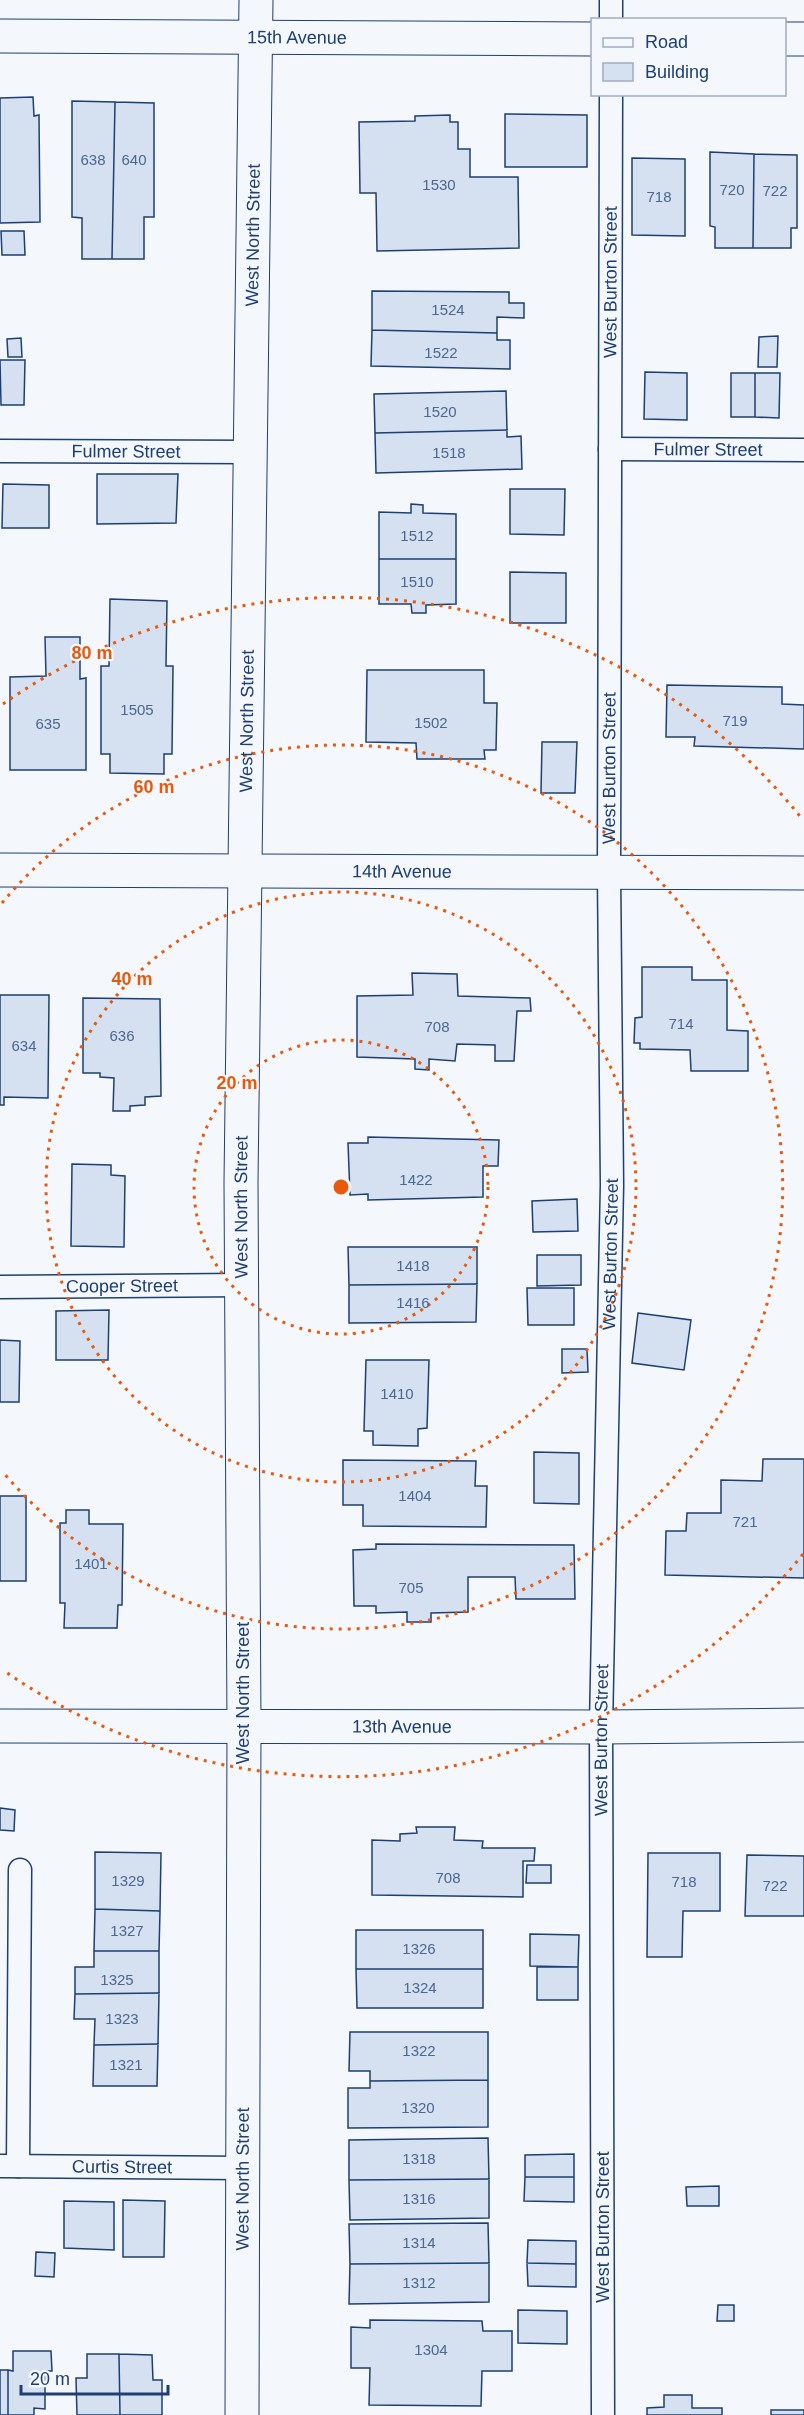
<svg xmlns="http://www.w3.org/2000/svg" width="804" height="2415" viewBox="0 0 804 2415" font-family="Helvetica,sans-serif">
  <style>
    .building { fill: #d5e0f0; stroke: #1d3f73; stroke-width: 1.5 }
    .lines { fill: none; stroke-linecap: round; stroke-linejoin: round }
    .lane-casing { stroke: #1d3f73; stroke-width: 25 }
    .street-casing { stroke: #1d3f73; stroke-width: 35 }
    .lane { stroke: #f4f7fb; stroke-width: 22 }
    .street { stroke: #f4f7fb; stroke-width: 33 }
    .ring { fill: none; stroke: #e8590c; stroke-width: 3; stroke-dasharray: 3 6 }
    .labels { text-anchor: middle; stroke-width: 4.5; stroke-linejoin: round; paint-order: stroke }
    .number-label { font-size: 15px; fill: #4b6792 }
    .street-label { font-size: 18px; fill: #1d3f73; stroke: #f4f7fb }
    .centre { fill: #e8590c; stroke: #f4f7fb; stroke-width: 3 }
    .ring-label { font-size: 18px; text-anchor: middle; font-weight: bold; fill: #e8590c; stroke: #f4f7fb; stroke-width: 4.5; stroke-linejoin: round; paint-order: stroke }
  </style>
  <rect width="100%" height="100%" fill="#f4f7fb"/>
  <!-- building -->
  <path class="building" d="M33 97 34 116 39 115 40 222 0 223V98Z
    M72 101 115 102 112 259H82V218L72 217Z
    M115 102 154 103V217H144V259H112Z
    M505 114 587 115V167H505Z
    M450 115V122H458V149H470V177H518L519 248 377 251 376 193H360L359 122 415 121V116Z
    M710 152 754 154 753 248H715V227L710 226Z
    M754 154 797 155V228H791V248H753Z
    M632 158 685 159V236L632 235Z
    M1 231H24L25 255H2Z
    M372 291 509 292V303H524V318L497 317V333L372 330Z
    M372 330 497 333V340H510V369L371 366Z
    M778 336 777 367H758L759 337Z
    M21 338 22 357H8L7 339Z
    M0 360H25L24 405H1Z
    M645 372 687 373V420L644 419Z
    M731 373H755V417H731Z
    M755 373H780L779 418 755 417Z
    M506 391 507 430 375 433 374 394Z
    M507 430V437L521 436 522 469 376 473 375 433Z
    M97 474H178L176 523 97 524Z
    M3 484 49 485V528H2Z
    M510 489H565L564 535 510 534Z
    M411 504 423 505V513L456 514V559H379V512L411 513Z
    M379 559H456V604L426 605V613H412L411 604H379Z
    M510 572 566 573V623H510Z
    M110 599 167 601 166 666H173L172 754H164V774L110 773V754H101V666H109Z
    M45 637H80V679L86 678V770H10V677L46 676Z
    M367 670H484V703H497L496 750H484L485 759H417L416 743 366 742Z
    M667 685 782 687V704L804 705V749L694 746 695 737H666Z
    M542 742H577L575 793H541Z
    M642 967H692V980H727V1030L748 1031V1071H691L690 1050 640 1049V1043H634L635 1018 642 1017Z
    M412 973 457 974 458 996 530 998 531 1011H517L514 1061H495V1045L457 1044 455 1061 429 1059V1070L415 1069V1059L357 1057V996L413 995Z
    M0 995H49L48 1098 4 1097V1105H0Z
    M83 998 160 999 161 1096 145 1097V1105L130 1106V1111H113L114 1078 100 1077V1073H83Z
    M368 1137 499 1140 498 1166H483V1197L368 1200V1194L350 1195 348 1143H368Z
    M72 1164 111 1165V1175L125 1176 124 1247 71 1246Z
    M577 1199 578 1231 533 1232 532 1201Z
    M348 1247H477V1284L349 1285Z
    M537 1255H581V1285L537 1286Z
    M477 1284 476 1322 349 1323V1285Z
    M527 1288H574V1325H528Z
    M109 1310 108 1360H56V1311Z
    M638 1313 691 1320 684 1370 632 1363Z
    M0 1340 20 1341 19 1402H0Z
    M562 1349H587L588 1372 562 1373Z
    M366 1360H429L427 1428 418 1429V1446L373 1445V1431H364Z
    M534 1452 579 1453V1504L534 1503Z
    M763 1459H804V1578L665 1575 666 1531H686L687 1513H721V1480L762 1481Z
    M343 1460 476 1461 475 1486H487L486 1527 363 1526V1505H343Z
    M0 1496H26V1581H0Z
    M66 1510H89V1524H123L122 1605H118L117 1628H64L65 1603H60V1523H66Z
    M376 1544 574 1545 575 1599H516L515 1577H468V1612L431 1613V1622H407V1612L376 1613V1606H354L353 1550 376 1549Z
    M0 1808 15 1810 14 1831 0 1830Z
    M416 1827H455L454 1840 483 1841 482 1848H535L534 1861H523V1897L372 1895V1840L400 1841V1834L417 1833Z
    M95 1852 161 1853 160 1911 95 1909Z
    M648 1853H720V1911H683L682 1957H647Z
    M747 1855 804 1856V1916H745Z
    M527 1865H551V1883H526Z
    M95 1909 160 1911 159 1951H94Z
    M356 1930H483V1969H356Z
    M530 1934 579 1935 578 1967 530 1966Z
    M94 1951H159V1993L75 1994V1967H94Z
    M537 1967H578V2000H537Z
    M356 1969H483V2008H357Z
    M159 1993 158 2044 94 2045 95 2019H74L75 1994Z
    M350 2032H488V2080L370 2081V2071H349Z
    M158 2044 157 2086H93L94 2045Z
    M488 2080V2127L348 2128V2088H370V2081Z
    M488 2138 489 2179 349 2180V2140Z
    M574 2154V2177H525V2155Z
    M525 2177H574V2202L524 2201Z
    M489 2179V2218L350 2220 349 2180Z
    M719 2186V2206H687L686 2187Z
    M123 2200 165 2201 164 2257H123Z
    M64 2201 114 2202V2250L64 2248Z
    M488 2223 489 2263 350 2264 349 2224Z
    M528 2240 576 2241V2264L527 2263Z
    M36 2252 55 2253 54 2277 35 2276Z
    M489 2263V2302L349 2304 350 2264Z
    M527 2263 576 2264V2287L528 2286Z
    M718 2305H734V2321H717Z
    M518 2310 567 2311V2344L518 2343Z
    M370 2320 482 2321 483 2331H512V2371H482L481 2406 369 2405 370 2368H351V2327L370 2328Z
    M13 2351H51L52 2371H45V2409L34 2408V2415H8V2370L13 2371Z
    M87 2354H119L120 2415H77L76 2378H87Z
    M119 2354 152 2355 153 2380H162V2415H120Z
    M0 2370H8V2415H0Z
    M664 2395H692V2408H722V2415H647V2408L664 2407Z
    M771 2410H804V2415H771Z"/>
  <g class="lines">
    <!-- lane casing -->
    <g class="lane-casing">
      <g id="lane">
        <path d="M611 20V0"/>
        <path id="s1" d="M610 449 804 450"/>
        <path id="s2" d="M0 451 251 452"/>
        <path id="s3" d="M0 1287 242 1285"/>
        <path id="s4" d="M0 2166 242 2168"/>
        <path d="M18 2166 20 1870"/>
        <path id="s5" d="M603 2415 601 1727 612 1185 609 873 611 94"/>
      </g>
    </g>
    <!-- street casing -->
    <g class="street-casing">
      <g id="street">
        <path id="s6" d="M0 36 592 39"/>
        <path d="M784 39H804"/>
        <path id="s7" d="M0 870 804 873"/>
        <path id="s8" d="M0 1726 601 1727 804 1725"/>
        <path id="s9" d="M242 2415 244 1726 241 1182 256 0"/>
      </g>
    </g>
    <!-- lane -->
    <use href="#lane" class="lane"/>
    <!-- street -->
    <use href="#street" class="street"/>
  </g>
  <!-- distance rings -->
  <g class="ring">
    <circle cx="341" cy="1187" r="147"/>
    <circle cx="341" cy="1187" r="295"/>
    <path d="M2 903A442 442 0 1 1 2 1471"/>
    <path d="M803 1554A590 590 0 0 1 3 1670M3 704A590 590 0 0 1 803 820"/>
  </g>
  <g class="labels">
    <!-- number labels -->
    <g class="number-label">
      <text x="93" y="165">638</text>
      <text x="134" y="165">640</text>
      <text x="439" y="190">1530</text>
      <text x="732" y="195">720</text>
      <text x="775" y="196">722</text>
      <text x="659" y="202">718</text>
      <text x="448" y="315">1524</text>
      <text x="441" y="358">1522</text>
      <text x="440" y="417">1520</text>
      <text x="449" y="458">1518</text>
      <text x="417" y="541">1512</text>
      <text x="417" y="587">1510</text>
      <text x="137" y="715">1505</text>
      <text x="735" y="726">719</text>
      <text x="431" y="728">1502</text>
      <text x="48" y="729">635</text>
      <text x="681" y="1029">714</text>
      <text x="437" y="1032">708</text>
      <text x="122" y="1041">636</text>
      <text x="24" y="1051">634</text>
      <text x="416" y="1185">1422</text>
      <text x="413" y="1271">1418</text>
      <text x="413" y="1308">1416</text>
      <text x="397" y="1399">1410</text>
      <text x="415" y="1501">1404</text>
      <text x="745" y="1527">721</text>
      <text x="91" y="1569">1401</text>
      <text x="411" y="1593">705</text>
      <text x="448" y="1883">708</text>
      <text x="128" y="1886">1329</text>
      <text x="684" y="1887">718</text>
      <text x="775" y="1891">722</text>
      <text x="127" y="1936">1327</text>
      <text x="419" y="1954">1326</text>
      <text x="117" y="1985">1325</text>
      <text x="420" y="1993">1324</text>
      <text x="122" y="2024">1323</text>
      <text x="419" y="2056">1322</text>
      <text x="126" y="2070">1321</text>
      <text x="418" y="2113">1320</text>
      <text x="419" y="2164">1318</text>
      <text x="419" y="2204">1316</text>
      <text x="419" y="2248">1314</text>
      <text x="419" y="2288">1312</text>
      <text x="431" y="2355">1304</text>
    </g>
    <!-- street labels -->
    <g class="street-label">
      <text dy="6" stroke="none"><textPath href="#s6" startOffset="297">15th Avenue</textPath></text>
      <text dy="6" stroke="none"><textPath href="#s9" startOffset="2180">West North Street</textPath></text>
      <text dy="6" stroke="none"><textPath href="#s5" startOffset="2133">West Burton Street</textPath></text>
      <text dy="6" stroke="none"><textPath href="#s1" startOffset="98">Fulmer Street</textPath></text>
      <text dy="6" stroke="none"><textPath href="#s2" startOffset="126">Fulmer Street</textPath></text>
      <text dy="6" stroke="none"><textPath href="#s9" startOffset="1694">West North Street</textPath></text>
      <text dy="6" stroke="none"><textPath href="#s5" startOffset="1647">West Burton Street</textPath></text>
      <text dy="6" stroke="none"><textPath href="#s7" startOffset="402">14th Avenue</textPath></text>
      <text dy="6" stroke="none"><textPath href="#s9" startOffset="1208">West North Street</textPath></text>
      <text dy="6" stroke="none"><textPath href="#s5" startOffset="1161">West Burton Street</textPath></text>
      <text dy="6" stroke="none"><textPath href="#s3" startOffset="122">Cooper Street</textPath></text>
      <text transform="translate(243 1693) rotate(-90)" y="6">West North Street</text>
      <text dy="6" stroke="none"><textPath href="#s8" startOffset="402">13th Avenue</textPath></text>
      <text dy="6" stroke="none"><textPath href="#s5" startOffset="675">West Burton Street</textPath></text>
      <text dy="6" stroke="none"><textPath href="#s4" startOffset="122">Curtis Street</textPath></text>
      <text dy="6" stroke="none"><textPath href="#s9" startOffset="236">West North Street</textPath></text>
      <text transform="translate(603 2227) rotate(-90)" y="6">West Burton Street</text>
    </g>
  </g>
  <circle cx="341" cy="1187" r="9" class="centre"/>
  <g class="ring-label">
    <text x="92" y="659">80 m</text>
    <text x="154" y="793">60 m</text>
    <text x="132" y="985">40 m</text>
    <text x="237" y="1089">20 m</text>
  </g>
  <!-- legend -->
  <rect x="591" y="18" width="195" height="78" fill="#f4f7fb" stroke="#9eadc5" stroke-width="1.5"/>
  <rect x="603" y="38" width="30" height="9" fill="#f4f7fb" stroke="#9eadc5" stroke-width="1.5"/>
  <text x="645" y="48" font-size="18" fill="#1d3f73">Road</text>
  <rect x="603" y="63" width="30" height="18" fill="#d5e0f0" stroke="#9eadc5" stroke-width="1.5"/>
  <text x="645" y="78" font-size="18" fill="#1d3f73">Building</text>
  <!-- scale -->
  <path d="M21 2385v9h147v-9" fill="none" stroke="#1d3f73" stroke-width="3"/>
  <text x="30" y="2385" font-size="18" fill="#1d3f73" stroke="#f4f7fb" stroke-width="4.5" paint-order="stroke">20 m</text>
</svg>
